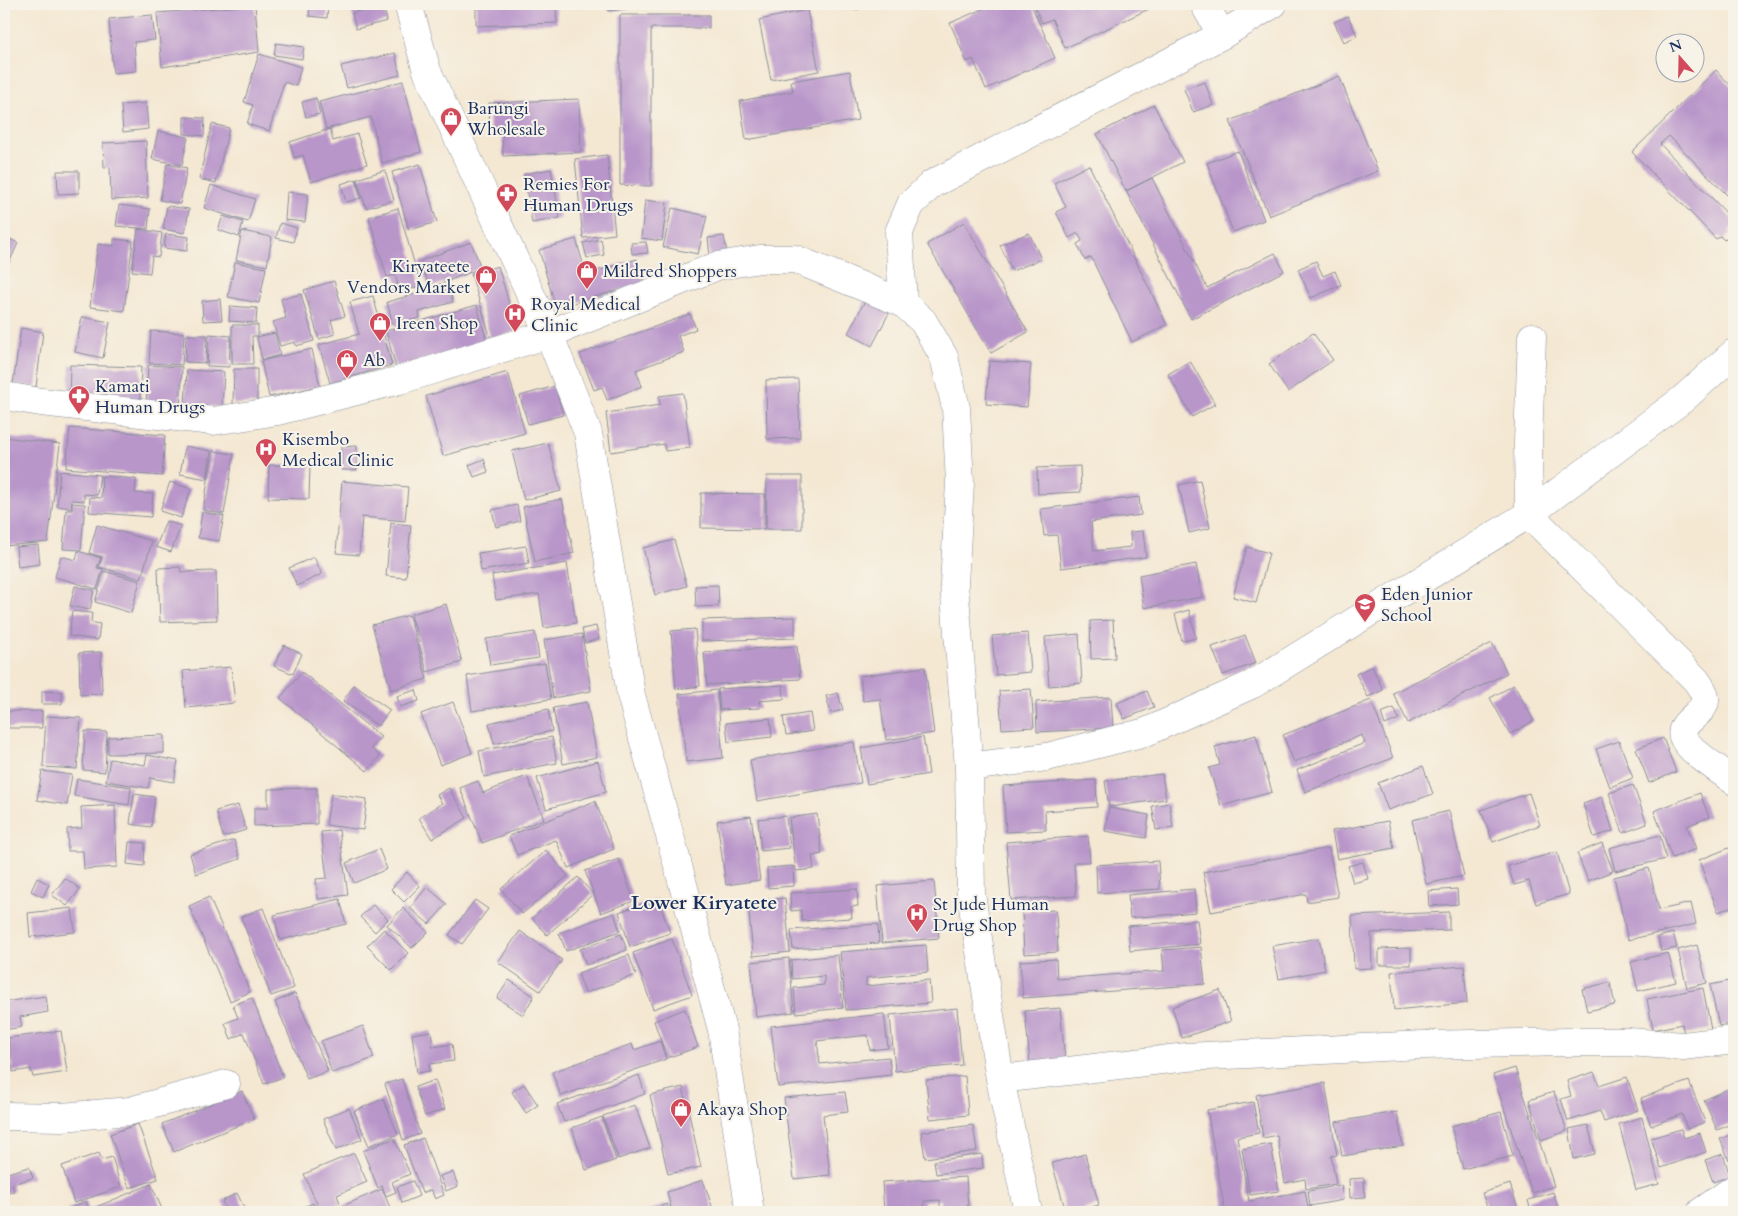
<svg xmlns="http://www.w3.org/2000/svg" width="1738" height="1216" viewBox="0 0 1738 1216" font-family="Cardo,serif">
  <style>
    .building { fill: #b996ca }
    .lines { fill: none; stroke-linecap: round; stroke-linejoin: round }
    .minor-casing { stroke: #888c98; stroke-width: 29 }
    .minor { stroke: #fff; stroke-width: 28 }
    .labels { text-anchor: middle; stroke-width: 4; stroke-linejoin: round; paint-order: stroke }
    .poi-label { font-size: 18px; fill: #1b2f5e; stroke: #f7f3e8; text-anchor: start }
    .quarter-label { font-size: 20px; font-weight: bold; fill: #1b2f5e; stroke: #f7f3e8 }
  </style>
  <rect width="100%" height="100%" fill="#f7f3e8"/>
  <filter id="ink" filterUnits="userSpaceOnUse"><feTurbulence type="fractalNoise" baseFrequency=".02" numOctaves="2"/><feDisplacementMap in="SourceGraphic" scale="10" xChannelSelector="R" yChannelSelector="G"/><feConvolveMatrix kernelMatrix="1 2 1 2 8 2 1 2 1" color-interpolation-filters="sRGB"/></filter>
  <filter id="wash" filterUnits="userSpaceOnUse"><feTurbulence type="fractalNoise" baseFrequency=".0096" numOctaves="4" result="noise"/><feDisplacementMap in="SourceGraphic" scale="20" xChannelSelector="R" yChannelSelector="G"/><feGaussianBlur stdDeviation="1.12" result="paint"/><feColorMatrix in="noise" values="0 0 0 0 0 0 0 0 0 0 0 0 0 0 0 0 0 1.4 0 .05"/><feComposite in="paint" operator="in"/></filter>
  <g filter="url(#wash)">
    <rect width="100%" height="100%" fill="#f4e8d3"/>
    <g id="blocks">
      <!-- building -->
      <path class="building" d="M310 4H328L327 18 309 16Z
        M476 4H584V7L556 8 557 23 476 26Z
        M608 4H658V5L609 11Z
        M771 4H859V9H771Z
        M994 4H1031L1055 58 986 89 973 59 967 62 950 23Z
        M1036 4H1077L1078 6 1083 4H1149L1151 8 1065 48 1052 19 1042 23 1034 5Z
        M255 5 259 52 162 67 157 13Z
        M383 5 387 21 356 29 352 13Z
        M807 10 819 71 771 80 759 20Z
        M152 15 155 40 134 42 136 71 113 73 109 19Z
        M620 15H709V28H651V186L620 185Z
        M1348 16 1357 36 1344 42 1334 22Z
        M276 43 304 47 302 59 274 55Z
        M395 53 400 75 347 88 341 66Z
        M259 54 301 67 296 86 284 82 269 131 247 124 253 105 244 102Z
        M1716 70 1734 89V187L1727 195 1669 136 1660 144 1734 221V226L1729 231 1731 233 1724 240 1720 236 1716 239 1632 152Z
        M850 71 858 120 746 140 740 101 793 91 791 81Z
        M1339 76 1378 171 1269 216 1230 121Z
        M403 81 421 152 382 163 371 117 326 129 319 102Z
        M1205 82 1213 105 1193 112 1184 89Z
        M316 98 320 114 306 117 302 102Z
        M579 99 581 152 503 156 502 133 490 134 489 103Z
        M146 103 148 129 123 132 121 105Z
        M1154 105 1183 162 1126 191 1097 134Z
        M184 117 205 118 204 136 184 134Z
        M212 124 229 128 216 183 199 179Z
        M330 129 333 141 357 134 367 164 311 182 303 155 294 158 290 142Z
        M158 131 188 137 182 165 152 159Z
        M146 141 148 198 111 200 110 167 104 168 103 143Z
        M1238 151 1264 220 1233 232 1207 163Z
        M607 155 615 234 583 238 575 159Z
        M167 164 187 168 180 204 160 200Z
        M420 164 437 222 409 230 392 172Z
        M1089 165 1167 325 1132 342 1091 257 1085 260 1077 244 1082 241 1078 233 1069 238 1056 212 1066 207 1054 183Z
        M551 169 560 218 532 223 524 174Z
        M385 170 394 200 366 208 357 179Z
        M57 171H79V193L58 194Z
        M1152 178 1207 288 1275 253 1284 271 1191 319 1126 191Z
        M356 179 361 198 346 202 341 184Z
        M211 185 255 199 248 222 204 208Z
        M287 192 308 194 305 222 285 220Z
        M645 200 667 203 662 241 641 238Z
        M119 205 150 209 148 229 116 226Z
        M167 206 189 209 185 233 163 229Z
        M398 208 421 286 400 292 395 275 387 277 369 217Z
        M672 208 707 216 698 254 663 247Z
        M223 216 243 222 239 237 218 230Z
        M964 222 1028 332 991 353 927 244Z
        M280 223 297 228 293 242 276 238Z
        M138 229 162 233 159 257 152 256 150 273 132 271Z
        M242 231 272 237 267 266 236 260Z
        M1029 233 1041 259 1012 271 1000 245Z
        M166 234 189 237 187 251 164 248Z
        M4 236 18 243 9 263 4 260Z
        M724 236 727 253 710 256 708 238Z
        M114 239 133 241 124 311 90 307 98 244 114 246Z
        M576 239 586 274 637 259 644 283 556 308 539 250Z
        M601 239 604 255 587 258 583 243Z
        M471 242 481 268 430 288 420 261Z
        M646 242 648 253 632 254 631 243Z
        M1316 261 1323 276 1335 271 1341 285 1311 298 1298 269Z
        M235 262 266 268 259 303 228 297Z
        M498 266 517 331 491 339 471 274Z
        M334 281 345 316 331 320 335 334 319 339 304 290Z
        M448 285 453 302 419 312 420 318 393 325 387 302Z
        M301 294 314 341 296 346 295 342 280 346 273 322 286 318 281 299Z
        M373 296 392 365 330 383 319 345 359 334 350 302Z
        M220 299 222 320 203 321 202 301Z
        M866 299 890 311 872 346 848 333Z
        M477 305 487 342 396 368 386 331Z
        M230 306 257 308 256 323 229 321Z
        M690 314 696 329 678 336 684 352 636 370 642 386 607 400 602 387 594 390 580 354Z
        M82 317 110 322 103 358 75 352Z
        M232 325H258V336H252L253 364H232Z
        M21 328 43 332 36 387 13 384Z
        M151 331 184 333 182 365 149 363Z
        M275 333 280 355 262 360 257 337Z
        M1313 333 1333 360 1288 392 1269 364Z
        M209 334 231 336 229 367 207 366Z
        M186 335H207L206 363 185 362Z
        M312 349 320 386 269 397 261 361Z
        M989 361 1031 364 1027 407 986 404Z
        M1190 361 1215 404 1192 417 1168 374Z
        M70 365 141 367 140 403 69 401Z
        M148 365 182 367 180 410 146 408Z
        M234 369H257V404H233Z
        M187 370 224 372 222 407 185 405Z
        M508 372 525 433 443 456 426 396Z
        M798 379 800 438 767 439 766 380Z
        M555 386 563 415 528 424 520 396Z
        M683 393 690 448 665 451 664 444 611 452 606 413 660 405 659 396Z
        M70 428 165 435 162 476 66 468Z
        M4 437 60 444 48 542 4 546Z
        M548 443 561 491 524 500 512 451Z
        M185 446 211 451 207 479 180 474Z
        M357 446V470H342L341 447Z
        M213 451 234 454 224 514 203 510Z
        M484 459 488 472 474 477 469 465Z
        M269 465H310L309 499 268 498Z
        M1080 466 1081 492 1038 494 1037 468Z
        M60 471 100 475 97 495 84 494V501L72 500 71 508 57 506Z
        M102 476 136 479 135 493 153 494 151 517 89 512 90 497 101 498Z
        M767 476H802V529H766Z
        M1200 480 1210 528 1189 533 1179 485Z
        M342 481 408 487 405 521 362 517 359 555 336 553Z
        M170 482 191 489 181 518 160 511Z
        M701 493 765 494V529L701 528Z
        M1139 497 1141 515 1091 522 1094 551 1131 547 1130 532 1143 531 1146 557 1061 568 1057 535 1044 536 1041 509Z
        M562 499 574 553 535 562 523 507Z
        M72 503 85 504 81 550 63 549 66 510H72Z
        M517 505 520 521 496 527 492 510Z
        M202 512 224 516 219 541 198 538Z
        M166 521 181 526 171 552 156 547Z
        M391 523 411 525 406 578 386 576Z
        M97 525 152 541 141 579 99 567 102 557 89 553Z
        M674 540 687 586 655 595 643 548Z
        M38 545 40 564 18 567 16 547Z
        M526 546 529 563 481 571 478 553Z
        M1247 547 1269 553 1256 603 1233 597Z
        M78 551 101 558 97 568 103 569 97 589 55 577 61 556 76 560Z
        M314 557 322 574 297 586 289 568Z
        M567 563 576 623 544 628 539 594 496 600 492 575Z
        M1196 564 1202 597 1144 608 1139 575Z
        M180 567 181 572 216 571 217 620 160 622 158 568Z
        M104 571 140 581 131 613 95 602Z
        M718 585 719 606 696 607 695 586Z
        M75 586 94 590 90 610 70 606Z
        M446 604 462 662 427 672 411 614Z
        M1189 610 1196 638 1182 641 1175 614Z
        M72 611 92 613 91 622 100 624 98 640 69 636Z
        M409 615 427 679 391 690 372 625Z
        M795 617V638L702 641V620Z
        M1113 620 1115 658 1091 659 1090 621Z
        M596 626 599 639 585 643 582 629Z
        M695 629 700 686 676 689 671 631Z
        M535 632 539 658 490 665 486 639Z
        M1028 633 1031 672 996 675 992 636Z
        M582 634 591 691 553 698 544 640Z
        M1079 634 1082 683 1049 686 1045 637Z
        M1245 635 1256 663 1223 675 1212 647Z
        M1492 643 1507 673 1408 723 1393 693Z
        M284 645 302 654 293 674 274 666Z
        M797 646 800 679 707 685 704 652Z
        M101 652 102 694 80 695 79 653Z
        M545 663 551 699 472 711 467 676Z
        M1372 666 1383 690 1368 697 1356 674Z
        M231 667 235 703 186 708 183 671Z
        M925 667 934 733 886 740 880 699 863 701 860 676Z
        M302 672 381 737 371 748 380 756 367 771 280 698Z
        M354 685 390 710 378 726 343 701Z
        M783 685 784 699 759 701 760 708 720 710 718 689Z
        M1514 685 1534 721 1510 734 1490 698Z
        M1031 689 1034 727 1002 729 999 691Z
        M416 690 419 701 400 707 397 696Z
        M717 690 723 758 686 762 679 694Z
        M42 691 62 692V704H42Z
        M1147 691 1154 707 1124 719 1117 703Z
        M838 693 843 710 831 713 826 696Z
        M1111 697 1113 728 1037 732 1036 702Z
        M1371 700 1393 758 1305 792 1297 770 1365 743 1362 735 1294 762 1283 735Z
        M453 702 472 753 440 765 421 714Z
        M587 702 597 757 563 764 553 708Z
        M1394 708 1399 719 1385 725 1381 713Z
        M548 709 552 731 494 744 489 723Z
        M9 711H42V728H8Z
        M810 713 813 731 786 735 783 717Z
        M46 716 81 718 77 769 43 767Z
        M770 718 772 737 728 742 726 723Z
        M85 731 107 732 105 772 83 770Z
        M164 735V753L108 754V737Z
        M1256 735 1272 792 1221 806 1209 768 1220 765 1215 747Z
        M552 737 557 763 484 777 479 751Z
        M923 737 929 774 867 784 861 748Z
        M1663 738 1676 772 1649 783 1636 749Z
        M1619 741 1633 778 1610 787 1596 749Z
        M854 742 861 783 757 801 750 760Z
        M147 755 178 761 174 782 150 778 148 788 106 781 110 759 145 765Z
        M598 761 606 792 546 809 537 778Z
        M1423 766 1433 794 1388 810 1378 783Z
        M42 771 72 775 67 805 37 800Z
        M1162 774 1166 799 1109 807 1105 781Z
        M527 776 544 819 482 843 460 788 478 781 483 793Z
        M77 779 131 787 129 805 74 796Z
        M1096 780 1097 807 1045 811 1046 830 1006 832 1003 786Z
        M1633 785 1647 824 1623 833 1609 793Z
        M317 788V824L254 826V808H268V789Z
        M449 788 467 818 432 839 419 818 442 803 437 795Z
        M1529 793 1540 825 1493 842 1481 810Z
        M1700 793 1709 817 1687 826 1696 849 1672 858 1654 811Z
        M134 794 155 797 151 827 130 824Z
        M331 794 367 799 363 830 326 825Z
        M1602 797 1613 831 1594 837 1583 804Z
        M595 801 614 849 568 868 556 840 517 855 509 836Z
        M1169 803 1173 827 1156 830 1152 806Z
        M115 805 117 867 84 869 83 851H68L67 829 82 828 81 807Z
        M238 805 246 830 223 837 216 811Z
        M1109 808 1149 815 1146 838 1105 831Z
        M1449 811 1464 876 1426 884 1412 820Z
        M817 814 822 854 812 856 814 869 796 871 789 818Z
        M751 816 760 880 726 885 717 821Z
        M786 816 790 848 761 851 758 819Z
        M1388 821 1394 848 1337 859 1332 831Z
        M339 830 348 895 318 899 316 879 327 878 321 832Z
        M1660 835 1666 859 1615 871 1609 848Z
        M1088 836 1090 862H1074L1076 896 1011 900 1006 842Z
        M234 840 240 859 196 874 190 854Z
        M129 842 145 843 144 866 127 864Z
        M1602 843 1613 871 1588 881 1577 853Z
        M1734 846V906L1718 912 1699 860Z
        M1329 848 1338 897 1307 902 1306 894 1211 912 1203 872Z
        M379 849 387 869 354 883 346 863Z
        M546 850 568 876 522 914 501 889Z
        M1557 852 1569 894 1536 904 1529 881 1514 885 1508 866Z
        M619 859 634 901 601 913 585 871Z
        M1158 861 1160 889 1097 893 1096 865Z
        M1363 862 1368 879 1353 883 1348 866Z
        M793 866 794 886 768 888 767 868Z
        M1649 868 1659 910 1691 903 1696 924 1628 940 1614 877Z
        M407 872 420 886 404 902 391 889Z
        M578 877 593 894 547 935 532 918Z
        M37 878 49 884 43 897 31 891Z
        M65 878 80 889 67 906 52 895Z
        M934 881 939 938 882 943 877 886Z
        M427 887 447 904 429 924 410 908Z
        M857 889 858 906 851 907 852 918 802 921 801 910 791 911 790 893Z
        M1194 889 1196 912 1130 918 1128 895Z
        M1457 889 1458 904 1429 906 1428 891Z
        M209 897 250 992 230 1001 189 906Z
        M785 898 790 952 753 956 748 902Z
        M340 899 346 924 280 940 274 915Z
        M658 899 670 933 630 947 619 912Z
        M475 900 488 909 462 944 449 935Z
        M373 905 388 919 375 932 360 917Z
        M72 908 75 932 30 937 28 913Z
        M263 908 294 988 271 996 241 917Z
        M403 908 428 932 412 948 387 925Z
        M1056 910 1058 952 1024 954 1022 911Z
        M1449 912V930L1371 933 1372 968 1354 969 1352 916Z
        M614 913 620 931 566 951 559 933Z
        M1197 920 1200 944 1130 951 1128 926Z
        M878 924 879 943 793 949 791 930Z
        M384 929 408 953 391 970 367 946Z
        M520 931 562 960 540 991 498 962Z
        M1673 933 1677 948 1661 951 1658 937Z
        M621 934 627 950 586 965 580 949Z
        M1319 938 1325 970 1279 979 1272 946Z
        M672 939 692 995 653 1009 633 953Z
        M926 945 928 972 866 978V986L929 980 931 1003 846 1010 840 952Z
        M1697 945 1707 983 1687 988 1678 950Z
        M1201 947 1205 984 1023 998 1020 961 1056 959 1057 979 1164 971 1162 950Z
        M1411 948V965H1379V949Z
        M1668 953 1676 982 1638 991 1631 962Z
        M629 955 636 975 585 993 578 973Z
        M838 955 843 1008 796 1013 794 988 824 985V976L792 979 791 960Z
        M789 958 794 1012 756 1017 751 962Z
        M1464 966 1467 1003 1394 1010 1391 972Z
        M509 980 534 996 523 1015 497 998Z
        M1734 980V1023L1719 1026 1710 985Z
        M1610 982 1615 1005 1587 1011 1582 989Z
        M1703 988 1711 1029 1684 1034 1682 1024 1653 1030 1647 999Z
        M1220 990 1231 1021 1182 1038 1172 1007Z
        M295 993 328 1071 307 1079 275 1002Z
        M46 996 48 1012 20 1017 22 1027 4 1030V1002Z
        M252 998 283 1077 264 1084 244 1033 231 1039 225 1023 238 1018 233 1005Z
        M957 1008 962 1065 895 1071 890 1015Z
        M1060 1008 1065 1060 1030 1063 1025 1011Z
        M685 1009 698 1047 667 1058 654 1021Z
        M884 1014 888 1048 870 1050 868 1035 817 1041 820 1064 889 1057 891 1075 778 1087 771 1026Z
        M363 1026 374 1058 332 1073 321 1041Z
        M61 1031 67 1072 33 1077 31 1069 13 1072 8 1038Z
        M431 1031 433 1047 452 1044 454 1061 429 1064 430 1071 417 1073 412 1034Z
        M660 1041 666 1059 561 1096 552 1072 632 1044 634 1050Z
        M1515 1068 1554 1186 1532 1193 1493 1075Z
        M1594 1072 1599 1086 1627 1077 1638 1110 1604 1122 1600 1111 1568 1121 1561 1099 1571 1096 1567 1081Z
        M639 1075 645 1094 564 1122 557 1104Z
        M965 1076 968 1115 930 1119 926 1080Z
        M402 1079 420 1134 403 1140 385 1084Z
        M435 1080 445 1109 425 1116 415 1087Z
        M1689 1081 1705 1122 1687 1129 1682 1114 1651 1126 1641 1098Z
        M1325 1083 1337 1155 1331 1156 1336 1184 1306 1189 1305 1179 1285 1183 1277 1135 1263 1138 1256 1095Z
        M524 1084 538 1105 526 1113 512 1092Z
        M1734 1086V1123L1717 1130 1704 1100Z
        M683 1087 701 1167 668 1174 650 1095Z
        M242 1091 254 1119 174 1152 162 1124Z
        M845 1092 848 1112 823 1115 830 1175 794 1179 784 1098Z
        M1554 1092 1567 1131 1541 1140 1529 1100Z
        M383 1099 398 1134 369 1146 354 1111Z
        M1253 1102 1259 1133 1237 1137 1249 1201 1305 1191 1308 1207 1311 1206 1312 1212H1225L1207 1110Z
        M635 1105 650 1148 618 1159 603 1116Z
        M349 1108 362 1139 336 1150 323 1119Z
        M1397 1112 1403 1146 1342 1156 1336 1122Z
        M1501 1112 1513 1156 1463 1169 1451 1126Z
        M602 1117 616 1160 586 1170 572 1128Z
        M1642 1117 1659 1184 1636 1190 1619 1124Z
        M138 1124 158 1179 129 1188 110 1134Z
        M973 1125 977 1151 925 1158 921 1132Z
        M1588 1125 1595 1154 1574 1159 1569 1129Z
        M1681 1129 1684 1138 1700 1133 1706 1152 1661 1168 1651 1138Z
        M1734 1133V1158L1729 1160 1720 1139Z
        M394 1138 410 1174 392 1182 396 1192 386 1196 382 1186 378 1188 363 1151Z
        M423 1138 444 1195 435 1199 431 1190 422 1193 404 1145Z
        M1271 1144 1279 1191 1250 1195 1242 1149Z
        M99 1153 102 1160 112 1157 121 1187 74 1203 62 1166Z
        M354 1153 367 1182 337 1195 340 1203 320 1211 304 1174Z
        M982 1154 983 1168 936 1174 934 1161Z
        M1085 1154 1099 1205 1074 1212H1066L1052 1163Z
        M1723 1154 1730 1176 1713 1182 1705 1160Z
        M29 1167 33 1178 12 1184 14 1191 4 1194V1174Z
        M453 1172 458 1186 446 1191 440 1176Z
        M966 1177 968 1207 940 1209V1200L924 1201 925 1212H884L882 1182Z
        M1364 1178 1365 1197 1350 1198 1349 1179Z
        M703 1180 714 1212H672L667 1192Z
        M413 1181 419 1196 402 1203 397 1187Z
        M151 1184 162 1209 155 1212H70L68 1209 86 1201 89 1210Z
        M1510 1184 1519 1212H1489L1482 1193Z
        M1341 1185 1343 1200 1310 1206 1308 1191Z
        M382 1189 392 1212H329Z
        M1553 1192 1559 1212H1531L1528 1200Z
        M237 1193 246 1212H227L222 1201Z
        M313 1203 317 1212H291Z
        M667 1204 670 1212H644Z"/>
    </g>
  </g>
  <g filter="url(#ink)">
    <use href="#blocks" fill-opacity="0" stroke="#888c98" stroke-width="1"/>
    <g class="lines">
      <!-- minor casing -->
      <g class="minor-casing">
        <path id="minor" d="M408 4 427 71 549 334 588 433 631 695 670 836 722 1030 750 1212
          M1204 4 1222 35
          M903 303 899 232 911 204 932 184 1222 35 1273 4
          M1532 337 1528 442 1529 514 1696 680C1700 686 1706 694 1705 701 1703 717 1672 723 1686 742 1695 755 1721 771 1734 781
          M4 396 41 402 213 421 278 411 400 380 549 334 717 266 760 259H795L903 303 923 321 944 357 956 408 960 483 954 584 969 767 971 894 1000 1079 1028 1212
          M969 767 1047 757 1146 732 1253 684 1529 514 1683 399 1734 353
          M1000 1079 1187 1057 1423 1045 1569 1042H1629L1683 1046 1734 1040
          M4 1116 62 1117 130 1111 226 1084
          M1701 1212 1734 1189"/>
      </g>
      <!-- minor -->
      <use href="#minor" class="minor"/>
    </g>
  </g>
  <!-- icons -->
  <defs>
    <g id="shop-pin" transform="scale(1.125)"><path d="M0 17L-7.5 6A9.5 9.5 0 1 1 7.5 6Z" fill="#d1495b" stroke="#f7f3e8"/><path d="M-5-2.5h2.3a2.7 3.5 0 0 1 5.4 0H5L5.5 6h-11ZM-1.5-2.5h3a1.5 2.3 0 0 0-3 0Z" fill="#fff"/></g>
    <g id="pharmacy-pin" transform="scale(1.125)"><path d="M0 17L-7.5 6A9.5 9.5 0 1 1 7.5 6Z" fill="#d1495b" stroke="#f7f3e8"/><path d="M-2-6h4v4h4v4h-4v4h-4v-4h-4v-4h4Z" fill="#fff"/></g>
    <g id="hospital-pin" transform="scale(1.125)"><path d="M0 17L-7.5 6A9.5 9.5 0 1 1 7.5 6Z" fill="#d1495b" stroke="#f7f3e8"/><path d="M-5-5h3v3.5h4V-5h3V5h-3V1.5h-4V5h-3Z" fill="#fff"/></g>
    <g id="school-pin" transform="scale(1.125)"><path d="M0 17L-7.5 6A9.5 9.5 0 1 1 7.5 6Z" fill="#d1495b" stroke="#f7f3e8"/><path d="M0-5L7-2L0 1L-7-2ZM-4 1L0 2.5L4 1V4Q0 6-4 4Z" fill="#fff"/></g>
  </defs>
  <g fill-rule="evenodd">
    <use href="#shop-pin" x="451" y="118"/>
    <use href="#pharmacy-pin" x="507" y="194"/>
    <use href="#shop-pin" x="587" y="271"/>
    <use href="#shop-pin" x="486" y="276"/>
    <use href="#hospital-pin" x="515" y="314"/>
    <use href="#shop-pin" x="380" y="323"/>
    <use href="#shop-pin" x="347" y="360"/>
    <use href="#pharmacy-pin" x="79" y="396"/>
    <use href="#hospital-pin" x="266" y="449"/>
    <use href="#school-pin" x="1365" y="604"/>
    <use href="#hospital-pin" x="917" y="914"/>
    <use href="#shop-pin" x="681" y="1109"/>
  </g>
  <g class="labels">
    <!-- poi labels -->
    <g class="poi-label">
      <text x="467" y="114">Barungi<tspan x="467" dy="21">Wholesale</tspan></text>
      <text x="523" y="190">Remies For<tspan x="523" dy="21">Human Drugs</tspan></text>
      <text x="470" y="272" text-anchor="end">Kiryateete<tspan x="470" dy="21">Vendors Market</tspan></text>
      <text x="603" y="277">Mildred Shoppers</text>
      <text x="531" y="310">Royal Medical<tspan x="531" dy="21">Clinic</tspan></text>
      <text x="396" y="329">Ireen Shop</text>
      <text x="363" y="366">Ab</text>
      <text x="95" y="392">Kamati<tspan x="95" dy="21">Human Drugs</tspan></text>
      <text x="282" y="445">Kisembo<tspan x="282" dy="21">Medical Clinic</tspan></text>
      <text x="1381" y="600">Eden Junior<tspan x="1381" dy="21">School</tspan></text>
      <text x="933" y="910">St Jude Human<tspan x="933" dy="21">Drug Shop</tspan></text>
      <text x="697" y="1115">Akaya Shop</text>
    </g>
    <!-- quarter labels -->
    <g class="quarter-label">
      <text x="704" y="909">Lower Kiryatete</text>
    </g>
  </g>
  <!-- margin -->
  <rect width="1738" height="1216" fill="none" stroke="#f7f3e8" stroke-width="20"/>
  <!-- north arrow -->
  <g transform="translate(1680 58) rotate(340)"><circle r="24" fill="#f7f3e8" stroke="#9fa5b1"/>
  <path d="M0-4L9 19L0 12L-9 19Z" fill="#d1495b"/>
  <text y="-8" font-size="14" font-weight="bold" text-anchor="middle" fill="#1b2f5e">N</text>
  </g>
</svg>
